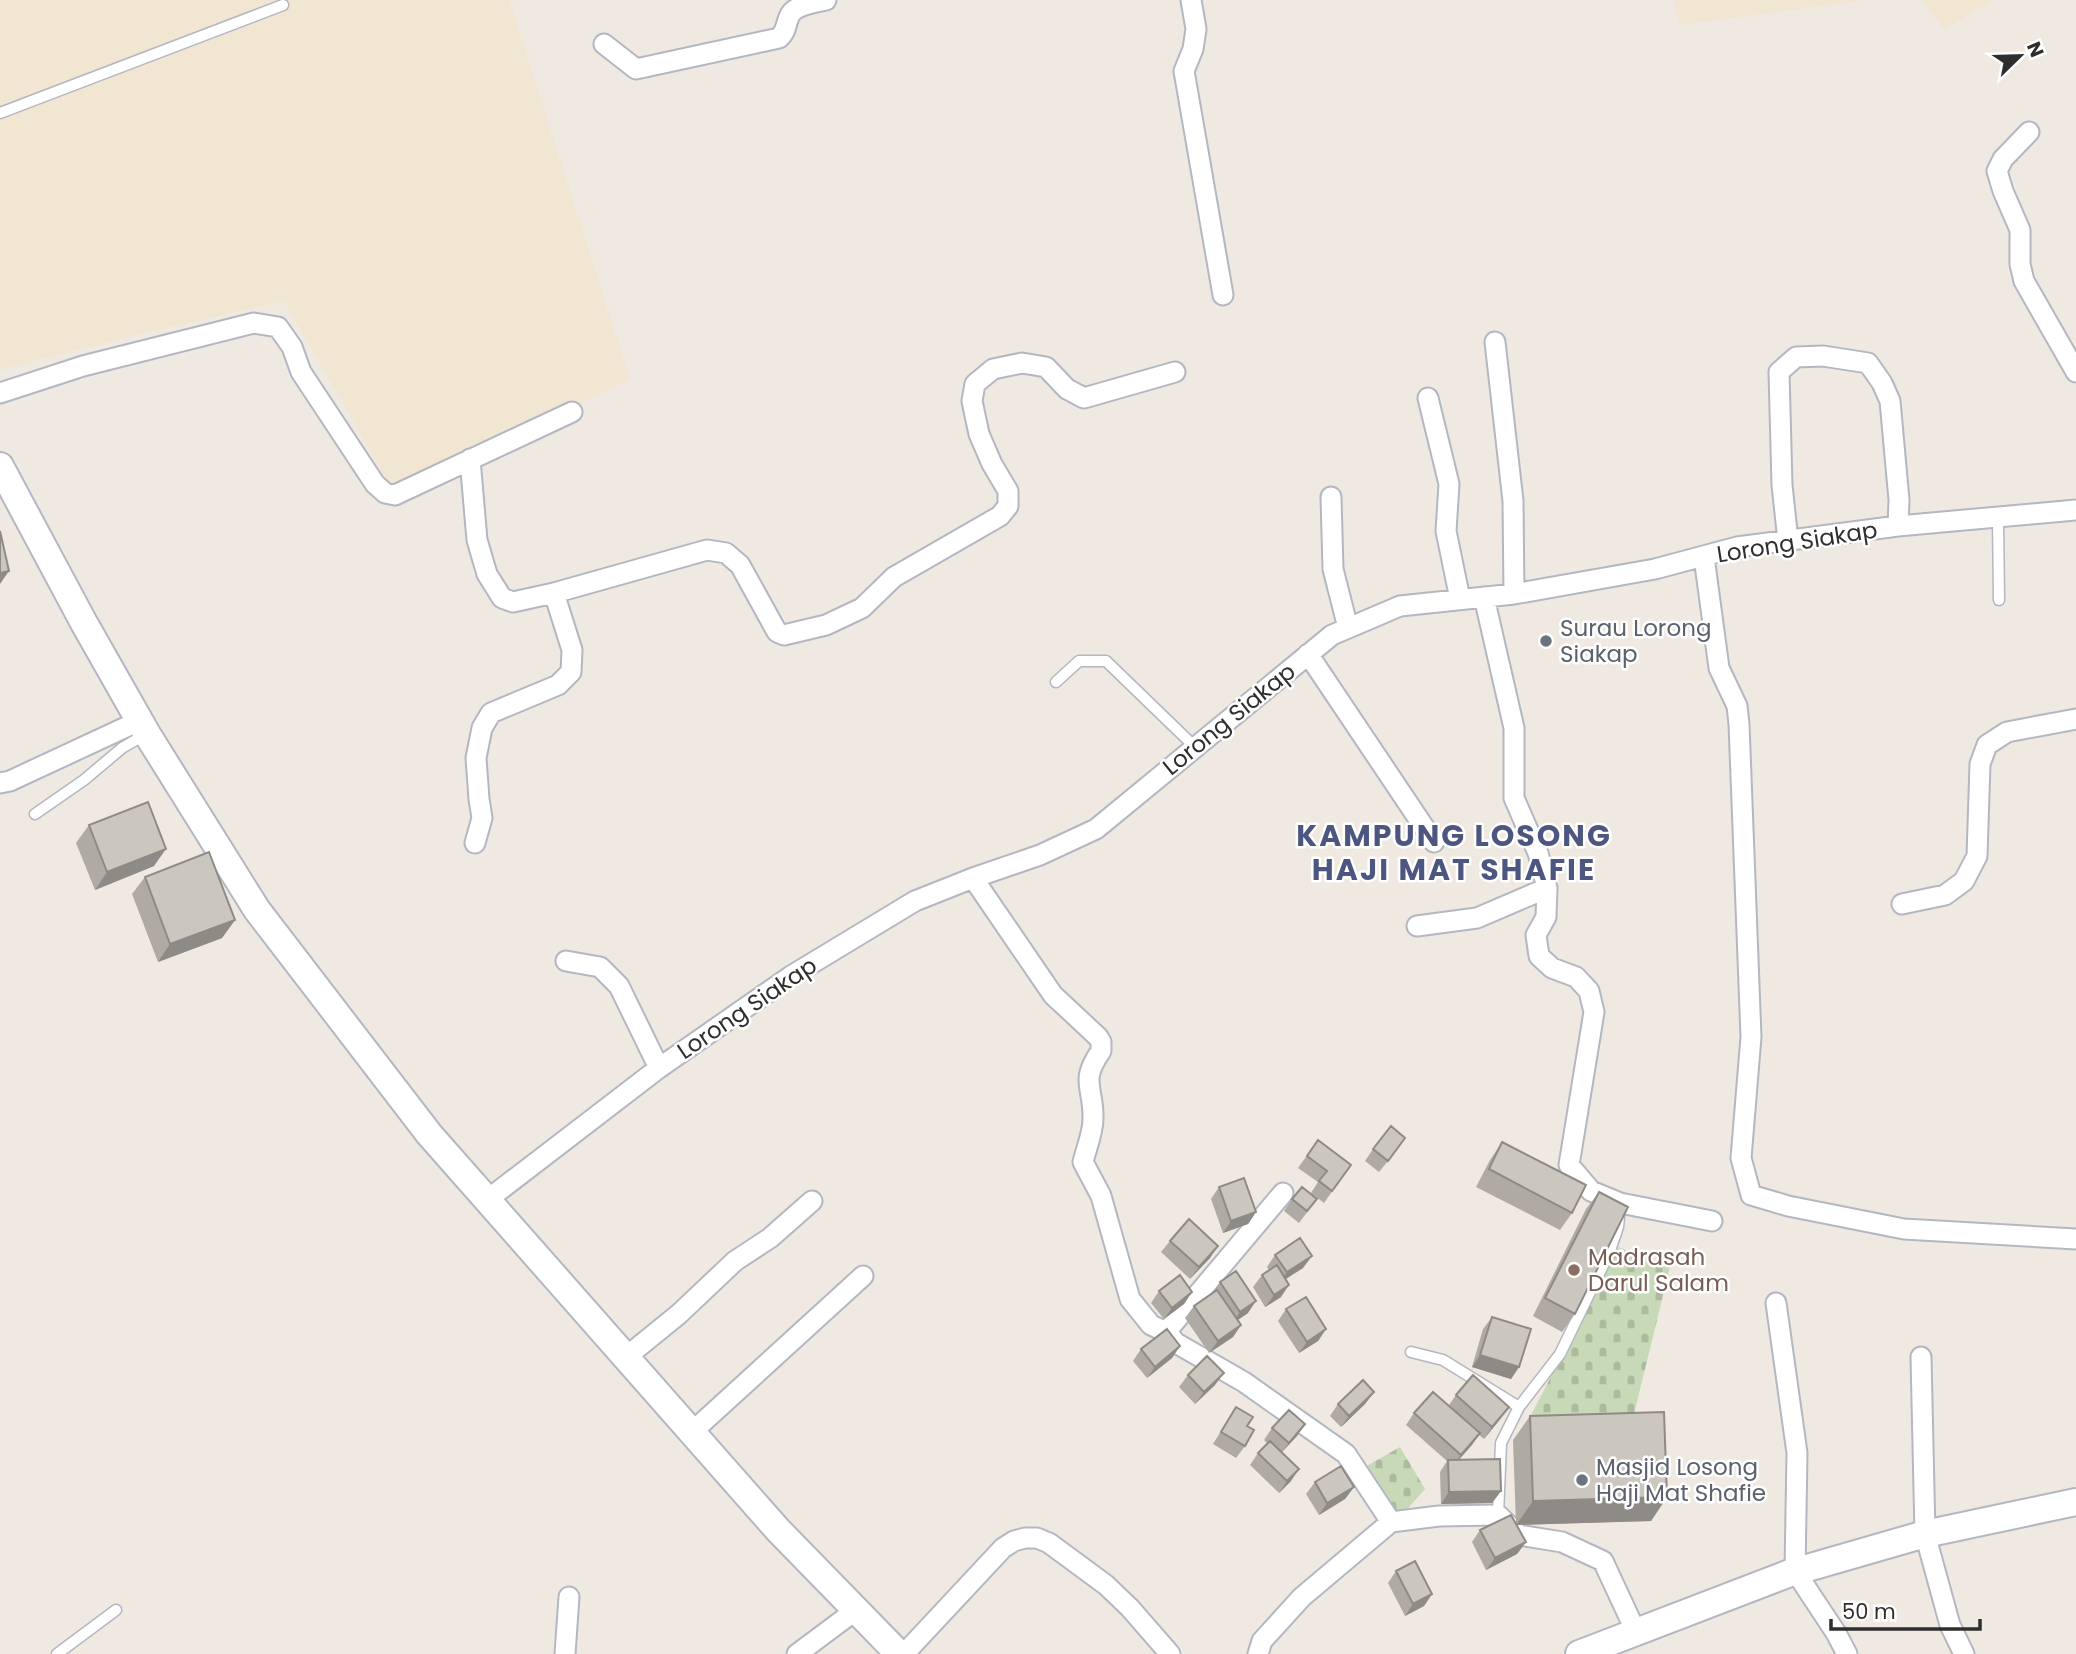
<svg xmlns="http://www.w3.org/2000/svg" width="2076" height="1654" viewBox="0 0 2076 1654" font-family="Poppins,sans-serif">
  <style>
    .education { fill: #f0e6d1 }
    .cemetery { fill: url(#cemetery-stones) }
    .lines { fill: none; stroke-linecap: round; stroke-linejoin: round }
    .lane-casing { stroke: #b4b7c1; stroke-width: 13 }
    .street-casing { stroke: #b4b7c1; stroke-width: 23 }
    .secondary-casing { stroke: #b4b7c1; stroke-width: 30 }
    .lane { stroke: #fff; stroke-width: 10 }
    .street { stroke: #fff; stroke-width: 19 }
    .secondary { stroke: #fff; stroke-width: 26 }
    .wall { fill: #afaba4 }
    .shaded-wall { fill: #8e8b86 }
    .building { fill: #cbc7bf; stroke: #8e8b86; stroke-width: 2 }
    .worship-dot { fill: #6b7280; stroke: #fff; stroke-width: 2.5 }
    .education-dot { fill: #8d6e63; stroke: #fff; stroke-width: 2.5 }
    .labels { text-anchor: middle; stroke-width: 5; stroke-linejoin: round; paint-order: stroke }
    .street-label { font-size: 23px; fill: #2e2e2e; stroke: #fff }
    .worship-label { font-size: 23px; fill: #5b616d; stroke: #fff; text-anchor: start }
    .education-label { font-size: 23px; fill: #785e54; stroke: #fff; text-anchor: start }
    .district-label { font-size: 30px; font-weight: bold; letter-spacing: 2px; fill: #4d5680; stroke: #fff }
  </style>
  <defs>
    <pattern id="cemetery-stones" width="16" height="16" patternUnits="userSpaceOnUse" patternTransform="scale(1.75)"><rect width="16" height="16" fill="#c8d9b8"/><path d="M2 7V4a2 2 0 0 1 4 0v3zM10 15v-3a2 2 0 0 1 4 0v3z" fill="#acbb9e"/></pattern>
  </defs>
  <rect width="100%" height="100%" fill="#efe9e1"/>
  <!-- education -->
  <path class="education" d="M0 0H509L630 380 393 490 284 301 140 334 0 370Z
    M1674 0H1865L1680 25Z
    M1922 0H1993L1944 29Z"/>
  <!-- cemetery -->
  <path class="cemetery" d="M1618 1247 1670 1267 1633 1418 1530 1417Z
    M1400 1447 1425 1489 1402 1515 1386 1505 1363 1468Z"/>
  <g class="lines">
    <!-- lane casing -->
    <g class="lane-casing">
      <path id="lane" d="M0 113 283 5
        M1998 518 1999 600
        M1056 682 1079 661H1106L1195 747
        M35 814 84 780 122 748 146 734
        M1411 1352 1443 1360 1519 1407
        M1498 1515 1501 1443 1519 1407 1560 1354 1609 1253 1618 1227 1619 1217
        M57 1654 116 1610"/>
    </g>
    <!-- street casing -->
    <g class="street-casing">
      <path id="street" d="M1191 0 1196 29 1193 49 1184 71 1223 295
        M604 44 636 69 779 38C787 31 785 26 789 17 794 4 815 3 826 0
        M2029 132 2003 159 1997 171 2003 191 2020 230V264L2024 281 2076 372
        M1495 342 1513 501 1514 594
        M0 393 83 366 254 323 278 327 292 347 301 372 375 484 385 493 395 495 572 412
        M1428 398 1449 484 1446 531 1460 599
        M470 459 477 540 487 574 502 598 513 602 554 593 707 550 726 553 740 565 777 632 784 635 826 625 862 608 894 577 1000 516 1008 506V491L992 464 979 434 972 401 975 384 993 369 1022 363 1046 367 1067 389 1084 398 1175 372
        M1331 497 1333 569 1348 628
        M1788 541 1782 485 1779 372 1796 357 1823 356 1868 363 1882 383 1890 401 1899 500 1898 526
        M1704 557 1719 668 1737 706 1739 724 1751 1037 1741 1158 1751 1195 1788 1206 1904 1229 2076 1239
        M1484 597 1514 728V798L1538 853 1547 888 1546 917 1536 935 1539 956 1552 968 1576 977 1589 991 1594 1012 1569 1165 1591 1191 1620 1203 1712 1221
        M1308 654 1434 842
        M0 783 10 781 139 721
        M475 843 482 818 479 799 476 758 482 728 491 713 558 685 571 672 572 650 554 593
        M973 878 1053 995 1098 1037 1101 1042V1051C1079 1082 1094 1087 1093 1119 1093 1133 1086 1149 1083 1162L1101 1196 1130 1299 1151 1325 1166 1332
        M1902 904 1945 895 1964 881 1977 856 1980 764 1987 745 2007 732 2076 719
        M1417 926 1477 918 1547 888
        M566 961 600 967 619 986 659 1068
        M1283 1193 1166 1332 1176 1343 1244 1382 1346 1454 1391 1522
        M487 1200 659 1068 791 976 915 901 973 878 1040 855 1096 829 1332 635 1400 606 1514 594 1655 569 1737 547 1898 526 2076 510
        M1776 1303 1797 1453 1795 1571 1836 1633 1847 1654
        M626 1357 679 1314 735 1261 770 1238 812 1201
        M1921 1357 1925 1534 1950 1625 1964 1654
        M692 1432 863 1276
        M565 1654 569 1597
        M797 1654 856 1610
        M904 1654 1003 1548 1014 1541 1025 1538H1037L1049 1543 1106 1585 1130 1608 1170 1654
        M1258 1654 1262 1641 1302 1597 1391 1522 1439 1516 1498 1515 1519 1535 1562 1542 1603 1561 1636 1632"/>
    </g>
    <!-- secondary casing -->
    <g class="secondary-casing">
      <path id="secondary" d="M0 466 84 623 147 734 257 910 429 1134 778 1530 899 1654
        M1579 1654 1790 1573 1925 1534 2076 1502"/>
    </g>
    <!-- lane -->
    <use href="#lane" class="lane"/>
    <!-- street -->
    <use href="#street" class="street"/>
    <!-- secondary -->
    <use href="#secondary" class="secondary"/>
  </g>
  <!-- wall -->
  <path class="wall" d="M89 825 154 866 95 890 76 843Z
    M145 877 235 920 222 938 158 962 132 894Z
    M1318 1140 1351 1165 1324 1203 1311 1193 1318 1182 1298 1168Z
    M1502 1142 1572 1213 1560 1230 1476 1187 1490 1160Z
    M1373 1149 1397 1150 1379 1172 1365 1161Z
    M1219 1187 1256 1212 1248 1224 1223 1233 1211 1199Z
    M1599 1192 1575 1314 1562 1332 1533 1316 1586 1209Z
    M1292 1199H1317L1299 1223 1284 1211Z
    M1170 1241 1210 1258 1190 1279 1161 1252Z
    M1275 1255 1303 1268 1285 1279 1281 1297 1265 1307 1253 1287 1262 1275 1269 1270 1267 1267Z
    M1220 1282 1248 1313 1237 1320 1241 1325 1233 1337 1209 1353 1185 1318 1194 1306 1212 1293Z
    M1159 1291 1192 1292 1184 1304 1164 1319 1151 1303Z
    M1286 1309 1326 1329 1318 1341 1299 1353 1278 1321Z
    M1492 1317 1519 1367 1511 1379 1472 1367 1483 1329Z
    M1180 1346 1172 1358 1147 1378 1133 1361 1141 1349Z
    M1188 1375 1215 1385 1195 1404 1179 1387Z
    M1374 1392 1365 1404 1341 1427 1330 1416 1338 1404Z
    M1456 1395 1501 1418 1484 1439 1479 1435 1459 1460 1501 1491 1492 1503 1441 1504 1440 1472 1447 1461 1406 1425 1414 1413 1449 1405Z
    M1236 1407 1247 1426 1245 1446 1236 1458 1213 1444Z
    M1530 1416 1667 1497 1651 1521 1517 1525 1526 1542 1517 1554 1486 1570 1472 1542 1480 1530 1516 1524 1513 1440Z
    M1272 1428 1297 1436 1282 1452 1291 1481 1279 1493 1250 1465 1258 1453 1267 1443 1264 1440Z
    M1315 1482 1354 1487 1345 1499 1319 1515 1306 1494Z
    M1396 1571 1432 1594 1424 1606 1405 1616 1388 1583Z"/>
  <!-- shaded-wall -->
  <path class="shaded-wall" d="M9 571 0 584V573Z
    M166 849 154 866 95 890 107 872Z
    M235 920 222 938 158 962 170 944Z
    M1256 1212 1248 1224 1223 1233 1231 1221Z
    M1218 1246 1210 1258 1190 1279 1199 1267Z
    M1312 1256 1303 1268 1278 1284 1287 1272Z
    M1289 1285 1281 1297 1265 1307 1274 1295Z
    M1192 1292 1184 1304 1164 1319 1172 1308Z
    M1256 1301 1248 1313 1232 1324 1240 1312Z
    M1241 1325 1233 1337 1209 1353 1218 1341Z
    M1326 1329 1318 1341 1299 1353 1307 1342Z
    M1180 1346 1172 1358 1147 1378 1155 1367Z
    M1480 1355 1519 1367 1511 1379 1472 1367Z
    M1224 1373 1215 1385 1195 1404 1204 1392Z
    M1374 1392 1365 1404 1341 1427 1349 1416Z
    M1509 1407 1501 1418 1484 1439 1492 1427Z
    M1305 1424 1297 1436 1280 1454 1289 1443Z
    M1480 1433 1472 1445 1453 1466 1461 1455Z
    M1299 1469 1291 1481 1279 1493 1287 1481Z
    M1354 1487 1345 1499 1319 1515 1327 1503Z
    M1501 1491 1492 1503 1441 1504 1449 1492Z
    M1667 1497 1651 1521 1516 1525 1533 1501Z
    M1526 1542 1517 1554 1486 1570 1495 1558Z
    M1432 1594 1424 1606 1405 1616 1413 1604Z"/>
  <!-- building -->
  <path class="building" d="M0 531 9 571 0 573Z
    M148 802 166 849 107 872 89 825Z
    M209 852 235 920 170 944 145 877Z
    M1391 1126 1405 1138 1388 1161 1373 1149Z
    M1318 1140 1351 1165 1332 1191 1319 1181 1327 1171 1307 1156Z
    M1502 1142 1586 1185 1572 1213 1489 1169Z
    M1244 1178 1256 1212 1231 1221 1219 1187Z
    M1302 1187 1317 1199 1307 1211 1292 1199Z
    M1599 1192 1628 1207 1575 1314 1545 1298Z
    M1189 1219 1218 1246 1199 1267 1170 1241Z
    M1300 1238 1312 1256 1287 1272 1275 1255Z
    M1277 1265 1289 1285 1274 1295 1262 1275Z
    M1236 1271 1256 1301 1240 1312 1220 1282Z
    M1180 1275 1192 1292 1172 1308 1159 1291Z
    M1217 1290 1241 1325 1218 1341 1194 1306Z
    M1306 1297 1326 1329 1307 1342 1286 1309Z
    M1492 1317 1531 1329 1519 1367 1480 1355Z
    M1167 1329 1180 1346 1155 1367 1141 1349Z
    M1207 1356 1224 1373 1204 1392 1188 1375Z
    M1473 1375 1509 1407 1492 1427 1456 1395Z
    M1363 1380 1374 1392 1349 1416 1338 1404Z
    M1433 1392 1480 1433 1461 1455 1414 1413Z
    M1236 1407 1253 1417 1247 1426 1254 1430 1245 1446 1221 1432Z
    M1289 1410 1305 1424 1289 1443 1272 1428Z
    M1664 1412 1667 1497 1533 1501 1530 1416Z
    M1270 1441 1299 1469 1287 1481 1258 1453Z
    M1500 1459 1501 1491 1449 1492 1448 1460Z
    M1341 1466 1354 1487 1327 1503 1315 1482Z
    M1511 1515 1526 1542 1495 1558 1480 1530Z
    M1415 1561 1432 1594 1413 1604 1396 1571Z"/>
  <!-- markers -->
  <g class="worship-dot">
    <circle cx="1546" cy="641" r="7"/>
    <circle cx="1582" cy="1480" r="7"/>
  </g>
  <circle class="education-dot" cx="1574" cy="1270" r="7"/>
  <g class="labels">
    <!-- street labels -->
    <g class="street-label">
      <text transform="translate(1797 542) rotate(-9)" y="8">Lorong Siakap</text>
      <text transform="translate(1229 719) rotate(-39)" y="8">Lorong Siakap</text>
      <text transform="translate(747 1008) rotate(-34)" y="8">Lorong Siakap</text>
    </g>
    <!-- worship labels -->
    <g class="worship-label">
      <text x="1560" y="636">Surau Lorong<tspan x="1560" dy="26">Siakap</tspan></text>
      <text x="1596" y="1475">Masjid Losong<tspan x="1596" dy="26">Haji Mat Shafie</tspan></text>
    </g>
    <!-- education labels -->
    <g class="education-label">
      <text x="1588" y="1265">Madrasah<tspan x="1588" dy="26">Darul Salam</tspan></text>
    </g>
    <!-- district labels -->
    <g class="district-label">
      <text x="1454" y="846">KAMPUNG LOSONG<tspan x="1454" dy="34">HAJI MAT SHAFIE</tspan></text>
    </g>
  </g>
  <!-- north arrow -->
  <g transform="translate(2020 56) rotate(67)" stroke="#ffffff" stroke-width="5" paint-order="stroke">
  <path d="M0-5L12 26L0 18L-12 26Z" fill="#2e2e2e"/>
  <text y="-10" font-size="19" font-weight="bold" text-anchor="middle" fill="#2e2e2e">N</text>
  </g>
  <!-- scale -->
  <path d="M1831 1619v10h149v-10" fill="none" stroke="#2e2e2e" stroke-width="3.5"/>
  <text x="1842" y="1619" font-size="21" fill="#2e2e2e" stroke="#ffffff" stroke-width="5" paint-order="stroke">50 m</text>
</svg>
